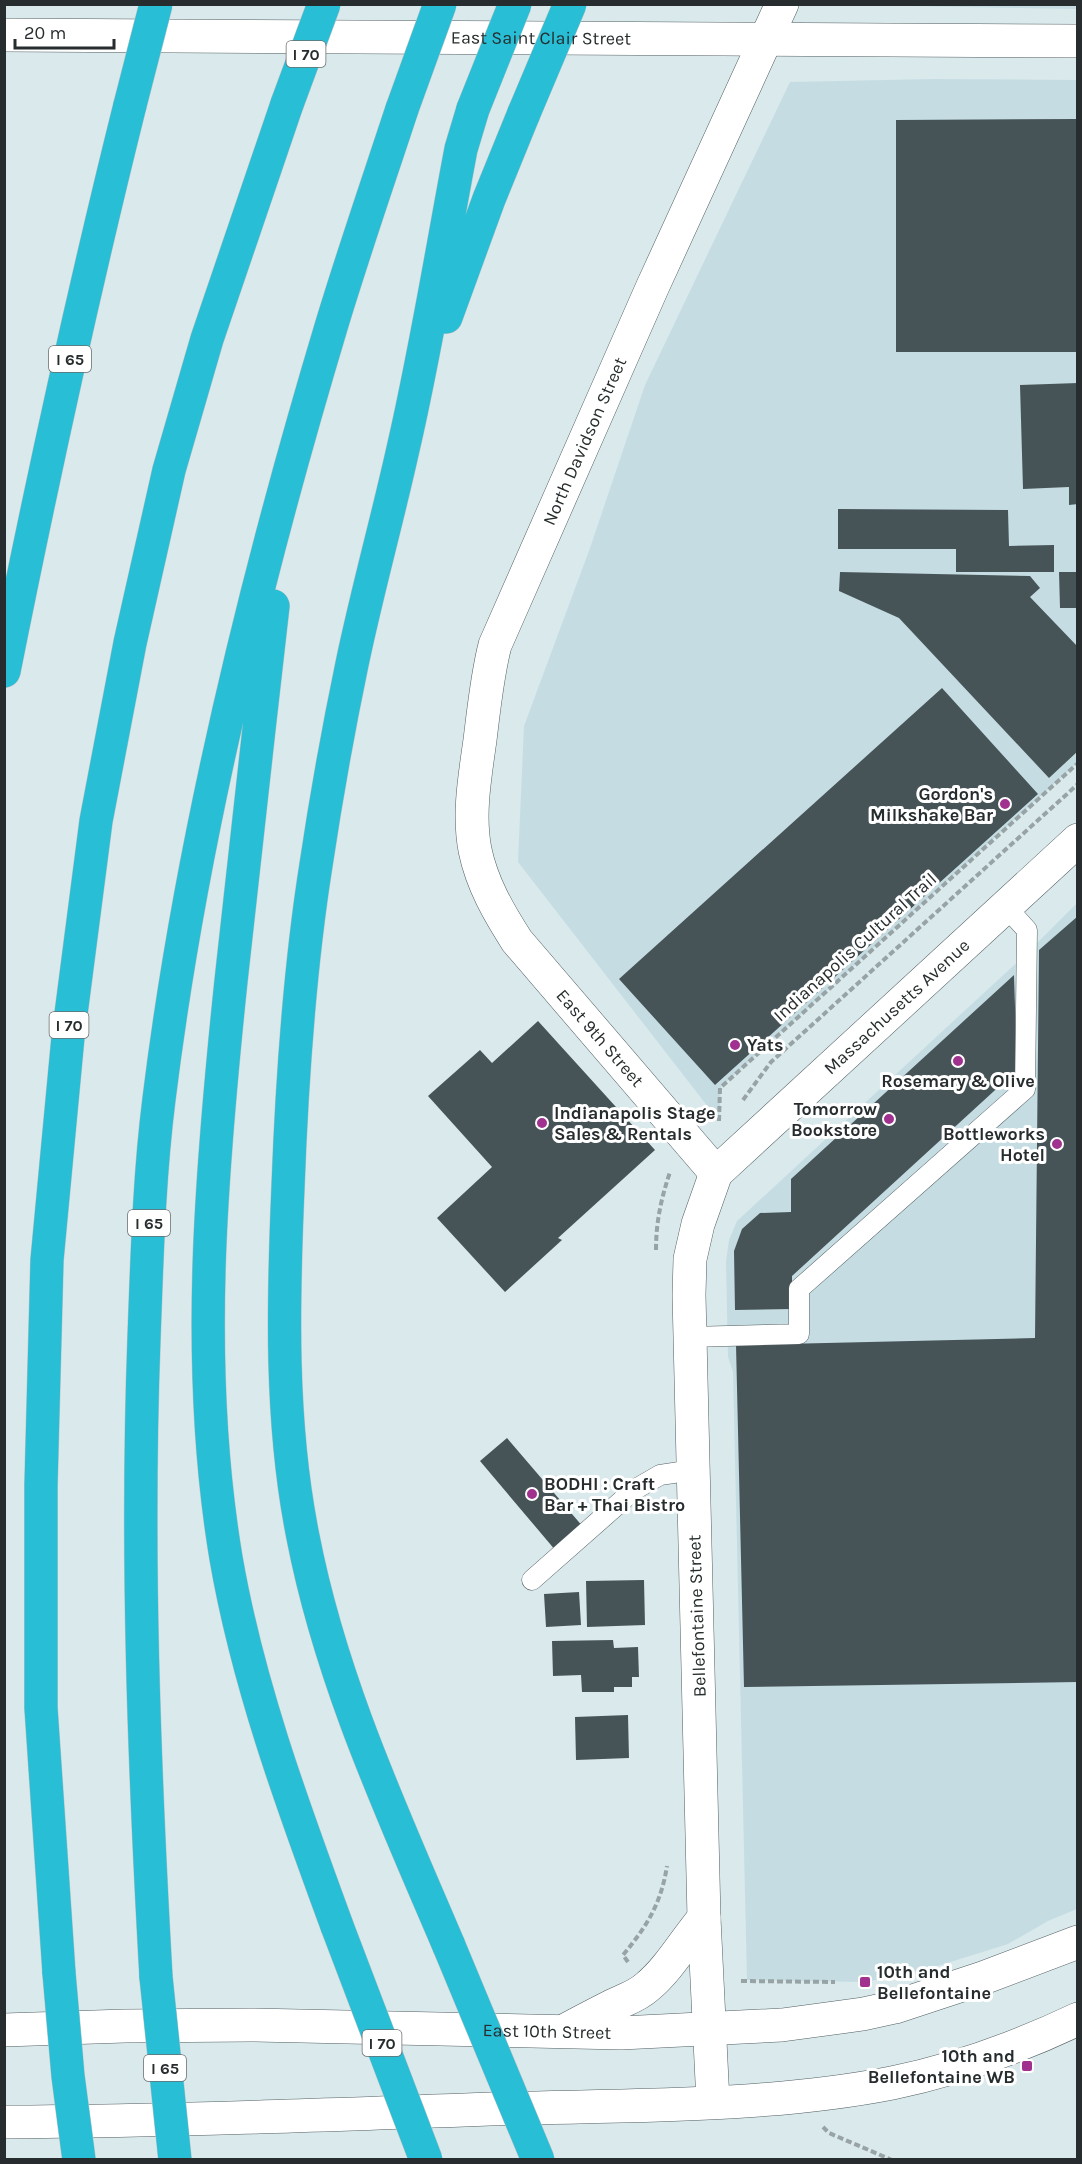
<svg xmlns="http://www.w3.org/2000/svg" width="1082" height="2164" viewBox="0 0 1082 2164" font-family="Karla,sans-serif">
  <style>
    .built { fill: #c5dde2 }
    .building { fill: #475457 }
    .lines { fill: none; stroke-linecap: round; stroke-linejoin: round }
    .service-casing { stroke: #525f62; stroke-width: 21 }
    .minor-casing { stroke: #525f62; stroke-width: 34 }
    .tertiary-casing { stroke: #525f62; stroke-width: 34 }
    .secondary-casing { stroke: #525f62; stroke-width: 34 }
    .motorway-casing { stroke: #c3c4c4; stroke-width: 34 }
    .path { stroke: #97a3a5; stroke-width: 4; stroke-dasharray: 6 3; stroke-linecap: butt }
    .service { stroke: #fff; stroke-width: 20 }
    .minor { stroke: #fff; stroke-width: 33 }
    .tertiary { stroke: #fff; stroke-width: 33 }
    .secondary { stroke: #fff; stroke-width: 33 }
    .motorway { stroke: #27bed6; stroke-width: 33 }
    .motorway-bridge-casing { stroke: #c3c4c4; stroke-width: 34; stroke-linecap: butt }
    .motorway-bridge { stroke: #27bed6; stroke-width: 33 }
    .poi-dot { fill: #a0318f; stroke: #fff; stroke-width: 2 }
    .labels { text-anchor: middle; stroke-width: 6; stroke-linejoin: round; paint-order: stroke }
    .shield { fill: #fff; stroke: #686c6d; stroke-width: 1.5 }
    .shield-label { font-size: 16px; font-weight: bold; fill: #272d2e }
    .street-label { font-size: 18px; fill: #272d2e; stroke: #fff }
    .poi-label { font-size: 18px; font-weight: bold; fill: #272d2e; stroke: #fff; text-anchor: end }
  </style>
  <rect width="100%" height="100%" fill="#dae9ec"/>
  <!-- built -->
  <path class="built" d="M854 5 1077 4 1078 9Z
    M934 79 1077 80V763L721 1087 719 1121 518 862 524 726 590 548 645 385 790 82Z
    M1077 903V1909L1048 1921 1008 1944 925 1970 865 1982 747 1980 733 1372 728 1357 726 1262 729 1240 737 1221 1026 954Z"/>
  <!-- building -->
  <path class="building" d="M1078 119V352H896V120Z
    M1078 383V504L1069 505V487L1023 489 1020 385Z
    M838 509 1008 510 1009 546 1054 545V572H956V549H838Z
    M840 572 1030 576 1040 588 1030 597 1078 647V751L1049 778 899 618 839 591Z
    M1059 572H1078V608H1060Z
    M942 688 1038 794 715 1085 619 979Z
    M1078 916V1682L744 1687 736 1345 1035 1338 1039 950Z
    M1014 975 1017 1070 792 1276V1309L735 1310 734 1251 742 1229 760 1213 791 1212V1179Z
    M538 1021 655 1150 558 1238 562 1240 505 1292 437 1218 492 1167 428 1096 480 1050 492 1063Z
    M507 1438 584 1528 556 1551 480 1461Z
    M644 1580 645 1625 587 1627 586 1581Z
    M579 1592 581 1625 546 1627 544 1594Z
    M613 1640 614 1648 638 1647 639 1677H632V1687H614V1692H582L581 1675 553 1676 552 1641Z
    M628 1715 629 1758 576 1760 575 1717Z"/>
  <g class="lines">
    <!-- service casing -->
    <g class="service-casing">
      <path id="service" d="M690 1337 799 1334V1289L1025 1089 1027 930 1006 907
        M532 1580 634 1490 660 1475 693 1470"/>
    </g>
    <!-- minor casing -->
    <g class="minor-casing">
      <g id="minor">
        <path id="s1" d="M716 1173 517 941C499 913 482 884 475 850 468 814 475 776 480 740 484 708 487 676 495 645L652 288 782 4"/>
      </g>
    </g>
    <!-- tertiary casing -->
    <g class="tertiary-casing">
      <g id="tertiary">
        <path id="s2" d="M4 35 1078 41"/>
      </g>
    </g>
    <!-- secondary casing -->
    <g class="secondary-casing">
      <g id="secondary">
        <path id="s3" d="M4 2030 125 2026 252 2025 621 2033 782 2025 863 2014 895 2007 983 1978 1078 1942"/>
        <path d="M564 2031C579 2023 594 2015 610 2007 623 2000 636 1997 647 1987 670 1968 685 1940 704 1918"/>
        <path id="s4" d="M713 2102 704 1918 689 1295 690 1259 698 1224 716 1173 1078 840"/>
        <path d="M4 2122C166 2121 328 2115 490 2109 621 2105 764 2108 892 2083 956 2070 1019 2047 1078 2019"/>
      </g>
    </g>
    <!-- motorway casing -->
    <g class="motorway-casing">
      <path id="motorway" d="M446 317 489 199 524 113
        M273 606C259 731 244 856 231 981 211 1172 194 1367 226 1558 248 1685 293 1806 337 1926
        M4 671C42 481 83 293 130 105
        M449 1946C392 1812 331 1681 303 1537 280 1423 283 1303 288 1187 292 1079 299 972 316 865 326 798 338 731 352 664 367 592 387 521 403 449 426 350 442 249 461 149L473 109
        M59 1973 41 1708V1485L47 1260 68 1037 96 821 130 643 169 470 207 339 287 104
        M156 1977C144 1764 136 1551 144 1338 147 1258 149 1178 159 1099 191 840 256 577 331 327 353 254 378 182 402 109"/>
    </g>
    <!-- path -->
    <path class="path" d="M743 1100 771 1062 1078 784
      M719 1121 720 1088 1078 763
      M656 1250C656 1222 661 1199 670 1172
      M628 1962 623 1955C647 1926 661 1904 667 1866
      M741 1981 835 1982
      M823 2127 829 2133 892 2160"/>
    <!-- service -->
    <use href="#service" class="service"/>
    <!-- minor -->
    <use href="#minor" class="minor"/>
    <!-- tertiary -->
    <use href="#tertiary" class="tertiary"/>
    <!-- secondary -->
    <use href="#secondary" class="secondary"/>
    <!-- motorway -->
    <use href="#motorway" class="motorway"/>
    <!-- motorway-bridge casing -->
    <g class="motorway-bridge-casing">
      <path id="motorway-bridge" d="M287 104 324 4
        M130 105 156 4
        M402 109 440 4
        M473 109 515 4
        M524 113 570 4
        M337 1926 426 2160
        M449 1946 538 2160
        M59 1973 68 2076 79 2160
        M156 1977 175 2160"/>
    </g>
    <!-- motorway-bridge -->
    <use href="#motorway-bridge" class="motorway-bridge"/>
  </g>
  <!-- markers -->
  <g class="poi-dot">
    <circle cx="1005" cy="804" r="6"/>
    <circle cx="735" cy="1045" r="6"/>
    <circle cx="958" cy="1061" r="6"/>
    <circle cx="889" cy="1119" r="6"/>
    <circle cx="542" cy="1123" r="6"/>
    <circle cx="1057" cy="1144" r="6"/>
    <circle cx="532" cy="1494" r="6"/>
    <rect x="859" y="1976" width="12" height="12" rx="3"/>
    <rect x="1021" y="2060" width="12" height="12" rx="3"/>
  </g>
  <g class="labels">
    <!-- shield labels -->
    <g class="shield">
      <rect x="286.5" y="41" width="39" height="26" rx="4.5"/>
      <rect x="49" y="346" width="42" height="26" rx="4.5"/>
      <rect x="49.5" y="1012" width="39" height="26" rx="4.5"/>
      <rect x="128" y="1210" width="42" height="26" rx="4.5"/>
      <rect x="362.5" y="2030" width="39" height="26" rx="4.5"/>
      <rect x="144" y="2055" width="42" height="26" rx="4.5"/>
    </g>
    <g class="shield-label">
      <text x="306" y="60">I 70</text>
      <text x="70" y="365">I 65</text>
      <text x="69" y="1031">I 70</text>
      <text x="149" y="1229">I 65</text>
      <text x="382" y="2049">I 70</text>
      <text x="165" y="2074">I 65</text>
    </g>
    <!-- street labels -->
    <g class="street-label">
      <text dy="6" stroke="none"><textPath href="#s2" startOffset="537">East Saint Clair Street</textPath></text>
      <text dy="6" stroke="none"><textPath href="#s1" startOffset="836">North Davidson Street</textPath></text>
      <text transform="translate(855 947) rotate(-42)" y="6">Indianapolis Cultural Trail</text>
      <text dy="6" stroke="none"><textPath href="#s4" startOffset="1179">Massachusetts Avenue</textPath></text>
      <text transform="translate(600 1038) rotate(49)" y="6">East 9th Street</text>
      <text transform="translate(697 1616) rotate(-92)" y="6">Bellefontaine Street</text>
      <text dy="6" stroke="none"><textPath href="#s3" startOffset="543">East 10th Street</textPath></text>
    </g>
    <!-- poi labels -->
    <g class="poi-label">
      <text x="993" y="800">Gordon's<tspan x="993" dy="21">Milkshake Bar</tspan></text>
      <text x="747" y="1051" text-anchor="start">Yats</text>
      <text x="958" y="1087" text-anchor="middle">Rosemary &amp; Olive</text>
      <text x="877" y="1115">Tomorrow<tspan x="877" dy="21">Bookstore</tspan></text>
      <text x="554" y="1119" text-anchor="start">Indianapolis Stage<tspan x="554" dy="21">Sales &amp; Rentals</tspan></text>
      <text x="1045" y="1140">Bottleworks<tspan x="1045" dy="21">Hotel</tspan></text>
      <text x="544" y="1490" text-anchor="start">BODHI : Craft<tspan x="544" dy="21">Bar + Thai Bistro</tspan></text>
      <text x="877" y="1978" text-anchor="start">10th and<tspan x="877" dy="21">Bellefontaine</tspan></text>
      <text x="1015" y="2062">10th and<tspan x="1015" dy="21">Bellefontaine WB</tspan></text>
    </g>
  </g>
  <!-- border -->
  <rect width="1082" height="2164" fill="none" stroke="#272d2e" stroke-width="12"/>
  <!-- scale -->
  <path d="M15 39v9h99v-9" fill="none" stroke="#272d2e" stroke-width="3"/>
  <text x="24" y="39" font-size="18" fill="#272d2e" stroke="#ffffff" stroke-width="4.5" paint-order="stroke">20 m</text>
</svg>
